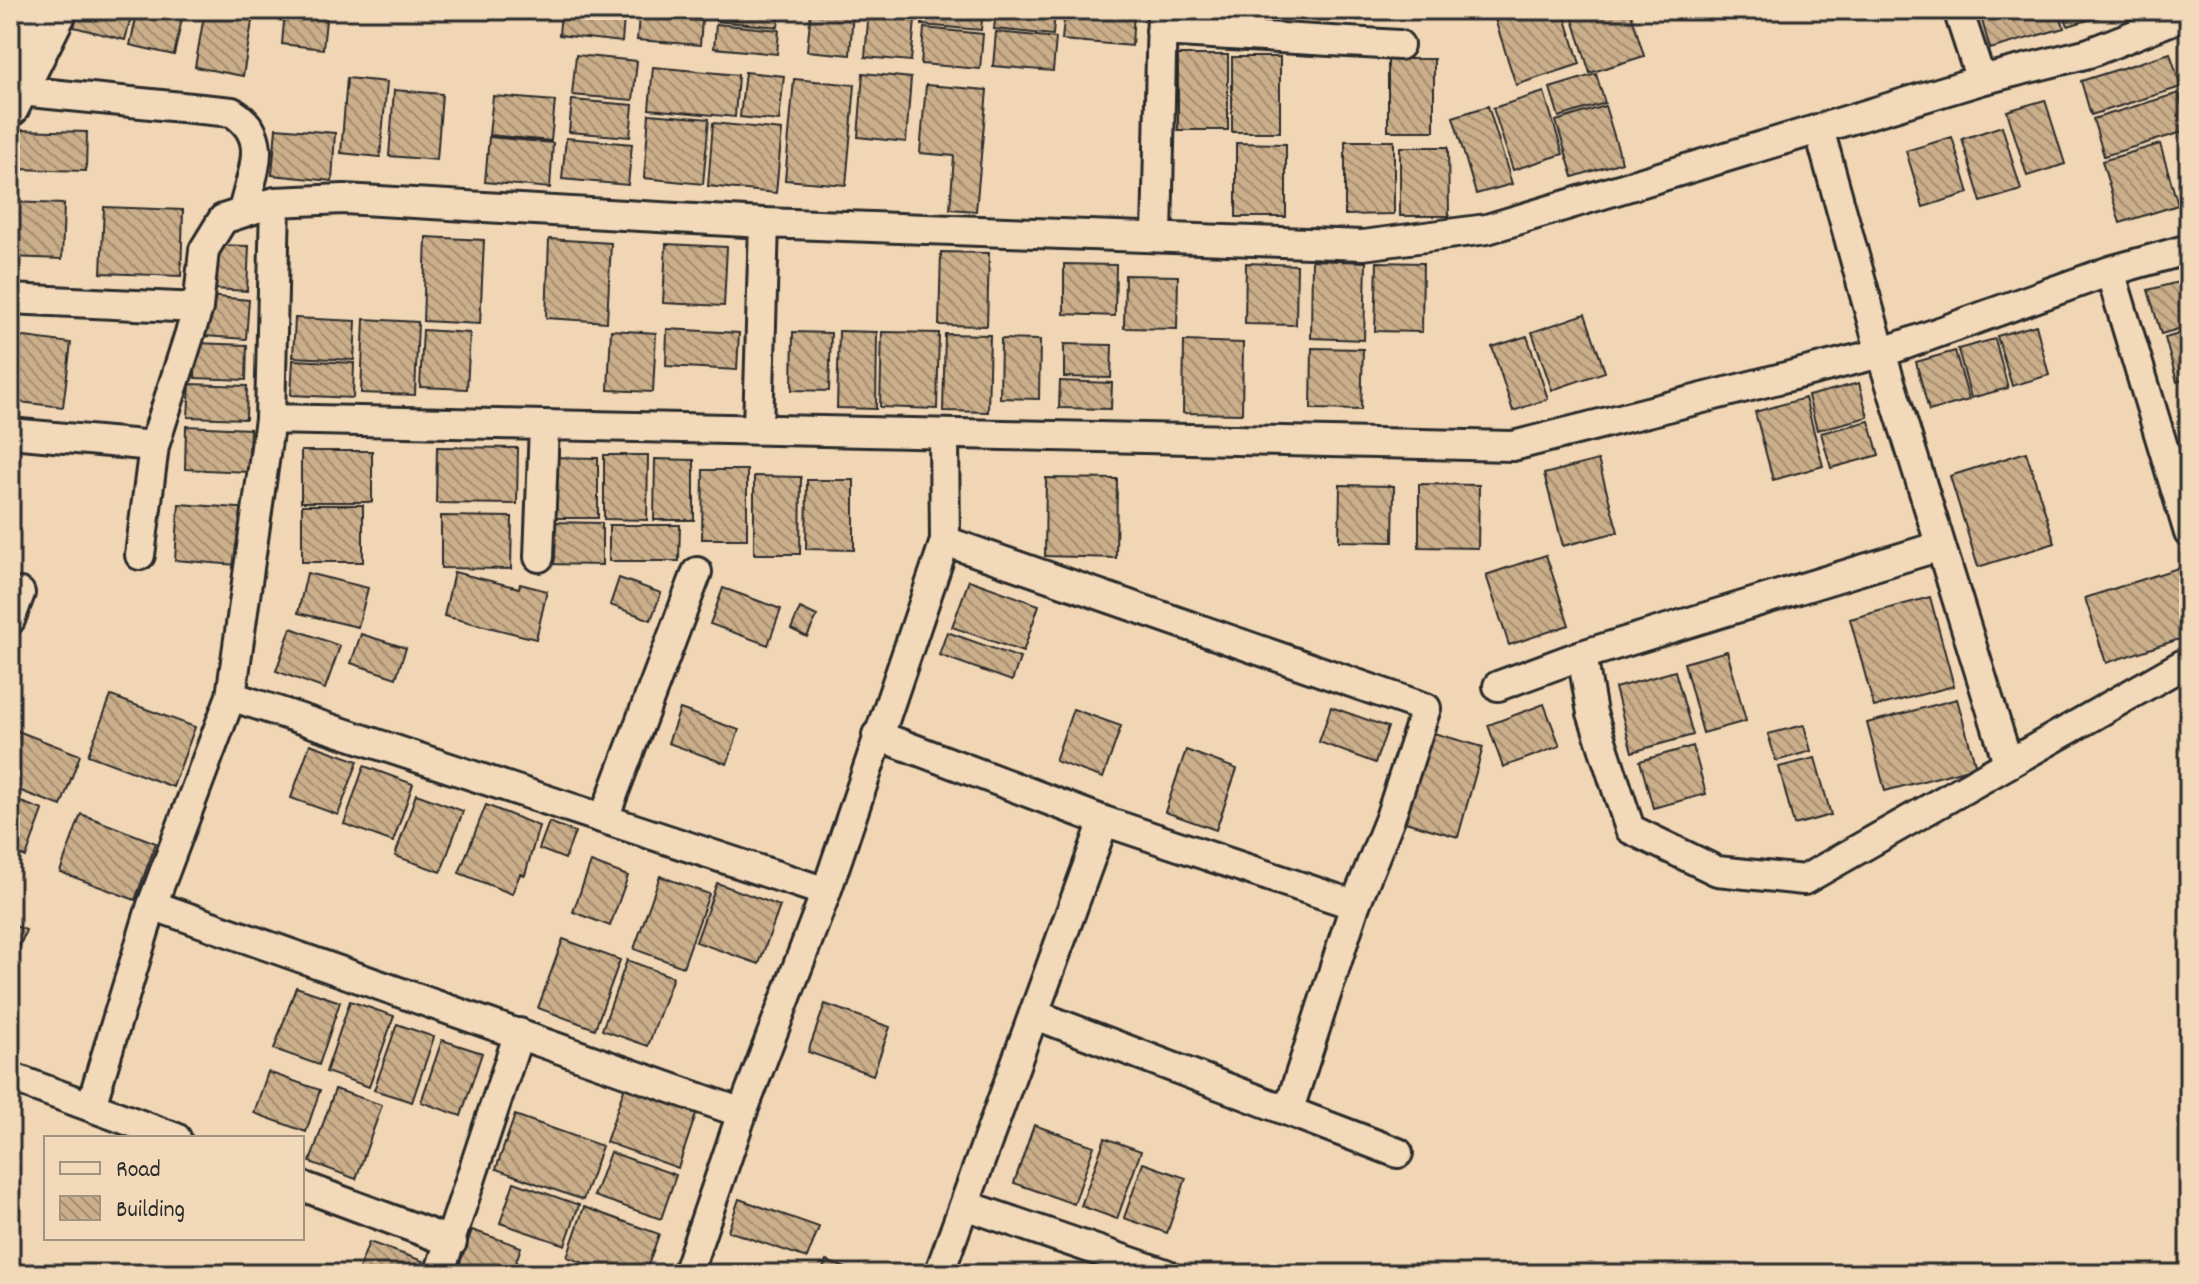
<svg xmlns="http://www.w3.org/2000/svg" width="2199" height="1284" viewBox="0 0 2199 1284" font-family="Dekko,sans-serif">
  <style>
    .building { fill: url(#building-back-hatch); stroke: #2b2b2b; stroke-width: 2 }
    .lines { fill: none; stroke-linecap: round; stroke-linejoin: round }
    .minor-casing { stroke: #2b2b2b; stroke-width: 34 }
    .tertiary-casing { stroke: #2b2b2b; stroke-width: 42 }
    .minor { stroke: #f1d9b9; stroke-width: 28 }
    .tertiary { stroke: #f1d9b9; stroke-width: 36 }
  </style>
  <defs>
    <pattern id="building-back-hatch" width="6" height="6" patternUnits="userSpaceOnUse" patternTransform="scale(2)"><rect width="6" height="6" fill="#cbae8a"/><path d="M-1 5l2 2M0 0l6 6M5-1l2 2" fill="none" stroke="#a58e71"/></pattern>
  </defs>
  <rect width="100%" height="100%" fill="#f0d6b4"/>
  <filter id="ink" filterUnits="userSpaceOnUse"><feTurbulence type="fractalNoise" baseFrequency=".0125" numOctaves="2"/><feDisplacementMap in="SourceGraphic" scale="16" xChannelSelector="R" yChannelSelector="G"/><feConvolveMatrix kernelMatrix="1 2 1 2 8 2 1 2 1" color-interpolation-filters="sRGB"/></filter>
  <g filter="url(#ink)">
    <!-- building -->
    <path class="building" d="M79 10H133L125 40 74 27Z
      M138 10H184L174 55 130 45Z
      M205 10H254L243 76 195 67Z
      M285 10H327L323 49 282 44Z
      M639 10H702L701 18Z
      M717 10H780L778 27 716 21Z
      M811 10H853L850 55 807 51Z
      M869 10H916L911 61 865 57Z
      M923 10H983L981 30 922 25Z
      M996 10H1055L1053 35 994 29Z
      M1065 10H1134L1132 46 1062 40Z
      M1492 10H1563L1580 64 1516 85Z
      M1570 10H1630L1644 56 1590 73Z
      M1979 10H2059L2064 28 1990 49Z
      M2063 10H2103L2105 15 2068 26Z
      M561 11 624 17 622 42 559 35Z
      M639 15 702 21 700 45 637 40Z
      M716 24 779 30 777 54 714 48Z
      M924 28 983 34 980 69 921 64Z
      M996 32 1056 38 1053 71 993 66Z
      M2170 53 2181 87 2091 115 2081 81Z
      M576 55 637 61 633 100 572 95Z
      M1178 55H1228V130H1178Z
      M1232 57H1280V132H1232Z
      M1388 59H1434V131H1388Z
      M653 67 738 75 735 117 649 109Z
      M745 72 784 76 779 121 740 117Z
      M863 73 911 78 906 142 858 137Z
      M1596 74 1605 103 1559 117 1550 88Z
      M347 78 387 82 380 157 341 153Z
      M794 79 855 85 846 185 785 180Z
      M926 85 987 90 976 211 950 209 954 156 920 153Z
      M394 90 442 94 437 160 389 156Z
      M1544 92 1563 154 1513 170 1493 108Z
      M2179 93 2189 130 2104 156 2093 119Z
      M493 96 555 101 551 141 489 135Z
      M572 100 633 105 630 137 569 132Z
      M2045 100 2065 164 2027 176 2007 111Z
      M1488 106 1512 184 1476 194 1453 117Z
      M1605 106 1622 162 1573 177 1556 121Z
      M649 114 709 119 703 184 644 178Z
      M713 123 782 130 776 193 708 186Z
      M2002 126 2021 190 1981 202 1962 139Z
      M276 128 335 133 332 181 272 175Z
      M18 130 87 132 86 171 16 169Z
      M489 137 553 143 550 188 485 182Z
      M1952 137 1969 193 1923 207 1906 151Z
      M566 138 632 144 628 185 562 179Z
      M1345 141H1394V214L1345 215Z
      M1236 143 1286 144V217H1236Z
      M2160 144 2178 205 2120 223 2102 161Z
      M1400 147H1448L1449 216H1400Z
      M10 202 64 204 62 259 10 257Z
      M104 207 183 210 181 276 101 273Z
      M426 237 484 240 480 324 423 321Z
      M549 239 611 243 607 322 546 318Z
      M666 244 727 247 724 306 663 303Z
      M216 245 249 246 247 291 214 289Z
      M941 252 989 253 987 326 939 325Z
      M1312 260 1366 262 1364 340 1311 338Z
      M1377 262 1423 263 1422 332 1375 331Z
      M1246 263 1297 265 1296 325 1245 324Z
      M1064 264 1116 265 1115 316 1064 314Z
      M1125 275 1178 276 1177 329 1124 328Z
      M2186 280 2189 326 2161 334 2148 290Z
      M207 296 249 300 246 339 205 336Z
      M1585 314 1605 372 1552 390 1532 332Z
      M295 318 356 321 354 360 293 357Z
      M364 319 418 322 415 395 361 393Z
      M2036 325 2049 375 2012 386 1997 336Z
      M667 329 739 333 737 370 666 366Z
      M423 330 470 333 467 389 420 387Z
      M611 330 656 333 653 392 608 390Z
      M839 331 877 332 876 409 837 408Z
      M2189 331V378L2177 382 2165 338Z
      M793 332 831 333 829 391 792 390Z
      M882 332 939 333 937 409 880 407Z
      M945 334 990 335 988 412 943 411Z
      M10 335 71 343 63 407 10 401Z
      M1527 336 1548 399 1513 411 1492 347Z
      M1001 339 1040 340 1039 399 1000 398Z
      M1995 339 2008 388 1971 398 1958 349Z
      M1184 341 1243 343 1242 414 1183 413Z
      M196 343 247 345 246 380 195 378Z
      M1064 344 1112 345 1111 378 1064 377Z
      M1312 348 1363 349 1361 410 1311 409Z
      M1955 351 1969 400 1929 411 1916 362Z
      M293 360 354 363 353 398 291 395Z
      M1060 381 1112 383 1111 409 1059 408Z
      M1859 383 1868 417 1817 430 1808 396Z
      M190 384 247 386 246 419 188 417Z
      M1805 398 1823 466 1773 480 1755 412Z
      M1869 421 1879 455 1831 468 1821 433Z
      M186 426 250 429 248 472 185 469Z
      M437 447 518 448 517 504 436 503Z
      M301 451H372V502H301Z
      M2026 452 2055 543 1978 567 1950 476Z
      M604 455H648L647 520 604 519Z
      M548 457 598 458V518H548Z
      M655 459 694 460V520H654Z
      M1598 460 1618 532 1563 546 1544 474Z
      M703 470H747V539H702Z
      M754 476 801 477 800 554H754Z
      M1046 478 1117 479 1116 558 1045 556Z
      M807 480H854V550L806 549Z
      M1419 484 1479 485 1478 548 1419 547Z
      M1340 485 1394 486 1393 542 1339 541Z
      M179 504 253 509 249 566 175 560Z
      M302 505H363V562H302Z
      M441 516 512 517 511 569 441 568Z
      M546 522 602 523V565L546 564Z
      M609 525H680L679 561H609Z
      M1546 555 1569 625 1509 645 1486 575Z
      M2178 568 2189 600V636L2106 663 2085 598Z
      M454 572 519 588 520 584 547 591 536 639 444 616Z
      M307 573 368 588 358 627 298 613Z
      M619 578 661 593 651 620 610 605Z
      M969 580 1039 605 1023 652 952 627Z
      M723 588 781 609 768 645 710 624Z
      M1930 597 1954 686 1874 707 1850 619Z
      M800 608 817 616 807 637 791 629Z
      M291 628 340 646 325 689 276 671Z
      M947 632 1020 658 1012 681 939 655Z
      M361 634 406 648 396 678 351 663Z
      M1727 651 1746 721 1703 733 1684 663Z
      M1675 671 1693 735 1632 752 1615 688Z
      M111 696 195 727 173 787 88 755Z
      M1957 699 1976 767 1885 791 1867 723Z
      M1544 704 1560 746 1503 767 1488 725Z
      M1331 707 1388 727 1375 763 1319 742Z
      M680 709 739 730 727 764 668 743Z
      M1073 709 1121 726 1103 778 1055 761Z
      M1804 725 1811 751 1776 761 1768 734Z
      M10 728 80 755 61 806 10 787Z
      M1430 732 1483 747 1458 837 1405 822Z
      M310 744 358 761 338 815 291 798Z
      M1693 746 1706 794 1653 808 1640 761Z
      M1186 750 1237 769 1216 830 1165 812Z
      M1815 758 1831 815 1794 825 1779 767Z
      M364 766 413 784 393 842 344 824Z
      M416 794 463 811 441 872 395 856Z
      M10 798 43 810 26 857 10 851Z
      M486 805 539 826 525 875 520 874 512 894 459 873Z
      M81 814 156 843 135 900 60 872Z
      M549 822 575 832 565 859 539 849Z
      M591 862 628 876 610 926 573 912Z
      M660 876 709 894 683 967 634 949Z
      M717 883 780 906 759 964 696 942Z
      M10 924 26 930 10 972Z
      M563 939 620 960 595 1029 538 1008Z
      M627 960 673 977 648 1046 602 1030Z
      M296 987 340 1002 319 1065 274 1049Z
      M350 1001 394 1016 369 1087 326 1072Z
      M825 1004 890 1027 873 1075 808 1052Z
      M397 1024 434 1037 412 1102 374 1090Z
      M442 1040 482 1053 461 1116 421 1102Z
      M268 1072 320 1090 306 1132 254 1113Z
      M625 1086 697 1111 678 1168 606 1142Z
      M335 1089 382 1105 356 1179 310 1162Z
      M515 1115 602 1146 583 1200 496 1169Z
      M1034 1125 1094 1146 1074 1204 1014 1183Z
      M1105 1138 1141 1151 1117 1219 1081 1206Z
      M610 1152 676 1175 661 1219 594 1196Z
      M1143 1163 1186 1178 1167 1233 1124 1218Z
      M514 1182 579 1205 565 1245 500 1223Z
      M739 1199 819 1227 807 1258 728 1231Z
      M584 1207 659 1234 645 1274H614L567 1257Z
      M472 1230 521 1247 512 1274H456Z
      M369 1242 423 1261 418 1274H357Z
      M826 1261 863 1274H821Z"/>
    <g class="lines">
      <!-- minor casing -->
      <g class="minor-casing">
        <path id="minor" d="M1958 10 1981 80
          M1161 31 1399 45
          M10 90 232 112C272 137 252 172 243 211
          M1819 129 1881 353 2008 763
          M1157 237 1162 10
          M2110 271 2189 533
          M10 299 198 308
          M270 419 1513 446 1881 353 2110 271 2189 249
          M758 427 764 223
          M10 433 154 446
          M945 541 1426 708 1390 818 1355 905 1289 1109
          M140 555 154 446 198 308 204 250 223 219 275 202 344 199 764 223 1363 245 1487 229 1981 80 2089 53 2182 16
          M539 557 544 426
          M10 620 20 593
          M1582 655 1592 713 1630 829 1717 871 1804 880 2189 661
          M1498 686 1582 655 1940 546
          M231 696 826 892
          M877 735 1104 821 1355 905
          M604 818 697 572
          M152 905 742 1113
          M1036 1015 1398 1153
          M10 1077 176 1138
          M91 1106 152 905 231 696 270 419 275 202
          M302 1186 452 1242
          M965 1205 1166 1274
          M439 1274 519 1033
          M687 1274 742 1113 826 892 945 541 944 435
          M939 1274 1104 821"/>
      </g>
      <!-- tertiary casing -->
      <g class="tertiary-casing">
        <path id="tertiary" d="M10 42 26 10
          M10 108 59 10"/>
      </g>
      <!-- minor -->
      <use href="#minor" class="minor"/>
      <!-- tertiary -->
      <use href="#tertiary" class="tertiary"/>
    </g>
  </g>
  <!-- margin -->
  <rect width="2199" height="1284" fill="none" stroke="#f1d9b9" stroke-width="40"/>
  <rect x="20" y="20" width="2159" height="1244" fill="none" stroke="#2b2b2b" stroke-width="3" filter="url(#ink)"/>
  <!-- legend -->
  <rect x="44" y="1136" width="260" height="104" fill="#f1d9b9" stroke="#a29380" stroke-width="2"/>
  <rect x="60" y="1162" width="40" height="12" fill="#f1d9b9" stroke="#a29380" stroke-width="2"/>
  <text x="116" y="1176" font-size="24" fill="#2b2b2b">Road</text>
  <rect x="60" y="1196" width="40" height="24" fill="url(#building-back-hatch)" stroke="#a29380" stroke-width="2"/>
  <text x="116" y="1216" font-size="24" fill="#2b2b2b">Building</text>
</svg>
